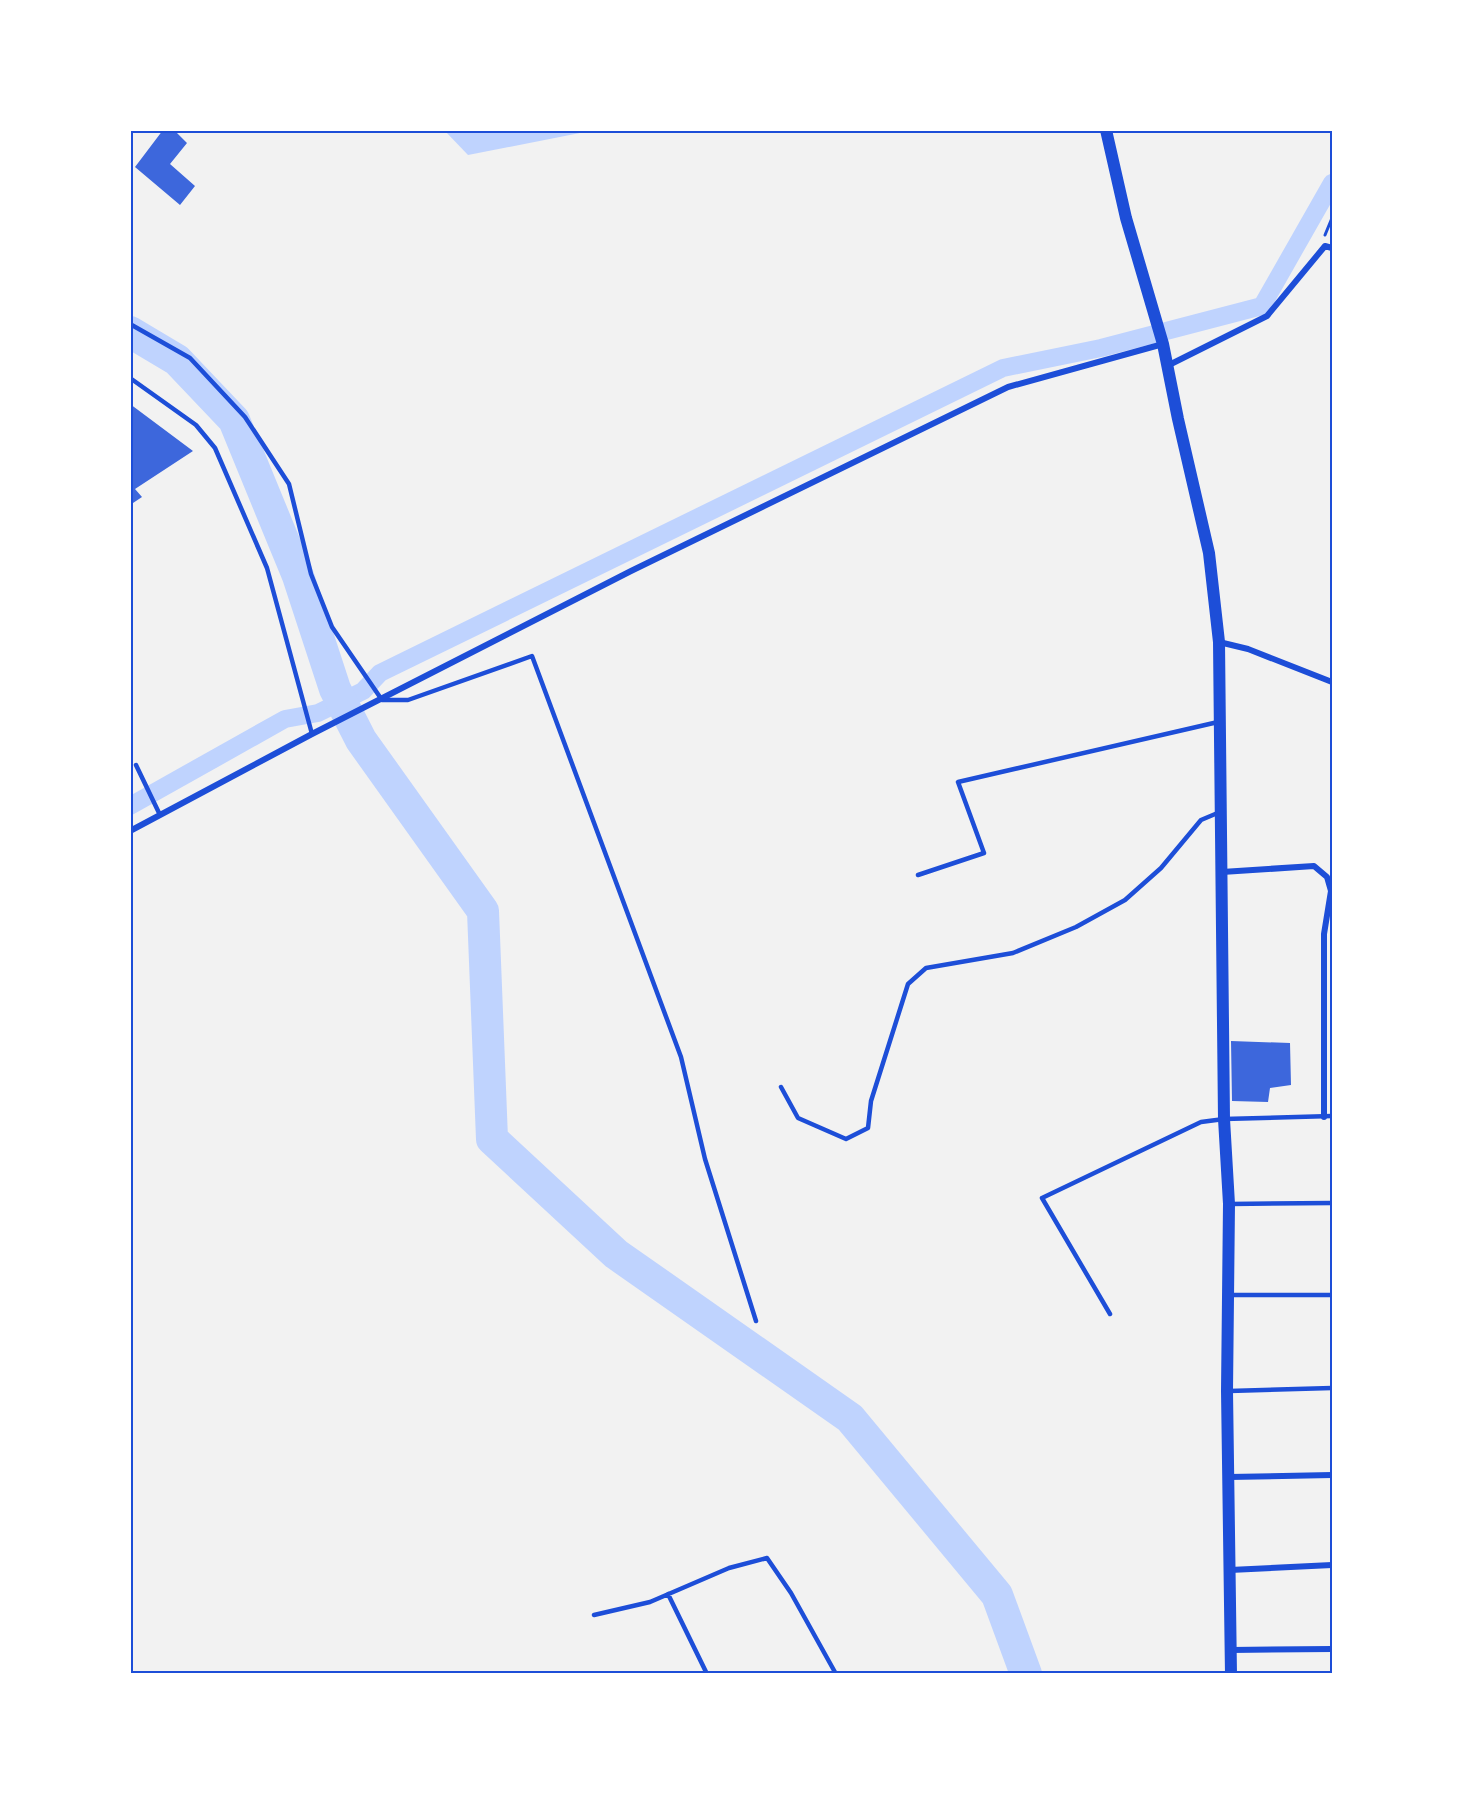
<svg xmlns="http://www.w3.org/2000/svg" width="1463" height="1804" viewBox="0 0 1463 1804" font-family="Lato,sans-serif">
  <style>
    .water { fill: #bfd3fe }
    .lines { fill: none; stroke-linecap: round; stroke-linejoin: round }
    .canal { stroke: #bfd3fe; stroke-width: 18 }
    .river { stroke: #bfd3fe; stroke-width: 32 }
    .building { fill: #3d67dc }
    .path { stroke: #1d4ed8; stroke-width: 3 }
    .service { stroke: #1d4ed8; stroke-width: 4.5 }
    .minor { stroke: #1d4ed8; stroke-width: 6 }
    .secondary { stroke: #1d4ed8; stroke-width: 12 }
    .neatline { fill: none; stroke: #1d4ed8; stroke-width: 2 }
  </style>
  <rect width="100%" height="100%" fill="#f2f2f2"/>
  <!-- water -->
  <path class="water" d="M445 131H590L468 155Z"/>
  <g class="lines">
    <!-- canal -->
    <path class="canal" d="M130 806 285 719 318 713 363 691 380 673 1003 368 1101 348 1262 306 1332 183"/>
    <!-- river -->
    <path class="river" d="M130 332 177 360 234 420 298 576 335 689 361 740 483 911 492 1139 616 1254 850 1418 997 1595 1026 1674"/>
  </g>
  <!-- building -->
  <path class="building" d="M163 130H174L187 143 170 164 195 186 180 205 135 167Z
    M130 404 193 451 135 489 142 497 130 505Z
    M1231 1041 1290 1043 1291 1085 1270 1088 1268 1102 1232 1101Z"/>
  <g class="lines">
    <!-- path -->
    <path class="path" d="M1325 235 1332 218"/>
    <!-- service -->
    <path class="service" d="M130 324 190 358 245 417 289 484 311 574 332 627 382 700H408L532 656 681 1057 705 1159 756 1321
      M130 378 196 425 215 448 267 568 312 734
      M136 765 160 815
      M918 875 984 853 958 782 1218 722
      M781 1087 798 1118 846 1139 868 1128 871 1101 908 984 926 968 1013 953 1076 927 1125 900 1161 868 1201 820 1220 812
      M1230 1204 1332 1203
      M1230 1295H1332
      M1110 1314 1042 1198 1201 1122 1224 1119 1332 1116
      M1229 1391 1332 1388
      M668 1594 707 1674
      M594 1615 650 1602 729 1568 767 1558 791 1593 836 1674"/>
    <!-- minor -->
    <path class="minor" d="M1167 366 1267 316 1325 246 1332 248
      M1219 642 1248 649 1332 682
      M130 831 312 734 631 571 1008 387 1163 344
      M1222 872 1314 866 1327 877 1331 891 1324 934V1117
      M1229 1477 1332 1475
      M1230 1570 1332 1565
      M1231 1650 1332 1649"/>
    <!-- secondary -->
    <path class="secondary" d="M1106 130 1126 218 1163 344 1178 419 1209 553 1219 642 1224 1119 1229 1204 1227 1391 1231 1674"/>
  </g>
  <!-- border -->
  <rect width="1463" height="1804" fill="none" stroke="#ffffff" stroke-width="264"/>
  <rect x="132" y="132" width="1199" height="1540" class="neatline"/>
</svg>
